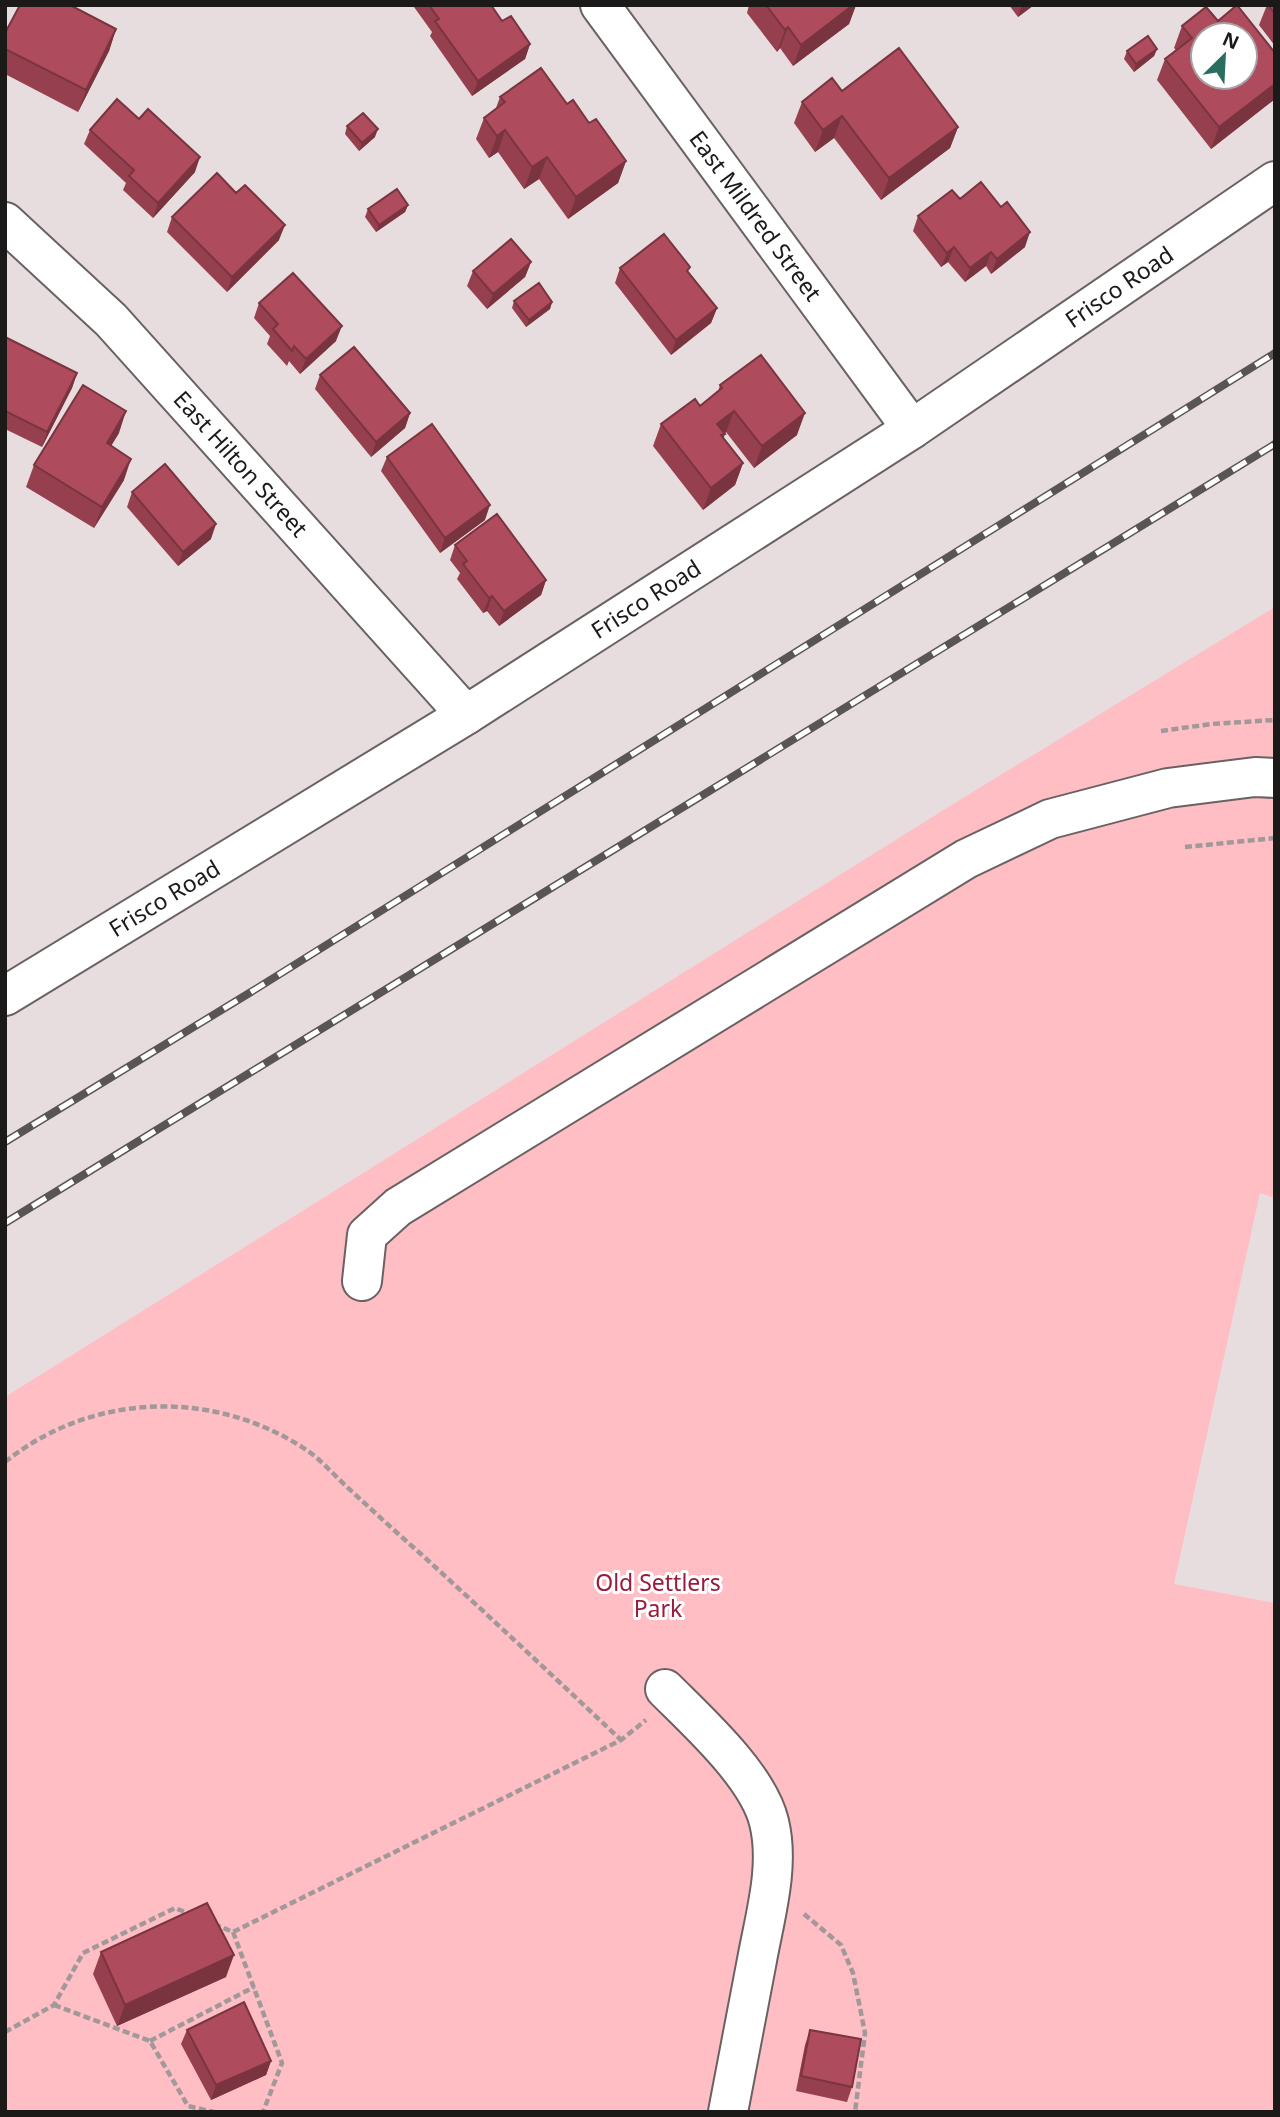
<svg xmlns="http://www.w3.org/2000/svg" width="1280" height="2117" viewBox="0 0 1280 2117" font-family="'Noto Sans',sans-serif">
  <style>
    .green { fill: #ffbdc4 }
    .lines { fill: none; stroke-linecap: round; stroke-linejoin: round }
    .minor-casing { stroke: #6a6262; stroke-width: 42 }
    .path { stroke: #a09899; stroke-width: 4.5; stroke-dasharray: 7 3.5; stroke-linecap: butt }
    .minor { stroke: #fff; stroke-width: 38 }
    .rail-casing { stroke: #5a5555; stroke-width: 8 }
    .rail { stroke: #fff; stroke-width: 5; stroke-dasharray: 16; stroke-linecap: butt }
    .wall { fill: #96404f }
    .shaded-wall { fill: #7a3440 }
    .building { fill: #ae4b5c; stroke: #7a3440; stroke-width: 2; fill-rule: evenodd }
    .labels { text-anchor: middle; stroke-width: 6; stroke-linejoin: round; paint-order: stroke }
    .street-label { font-size: 23px; fill: #1c1919; stroke: #fff }
    .park-label { font-size: 23px; fill: #991b3d; stroke: #fff }
  </style>
  <rect width="100%" height="100%" fill="#e7ddde"/>
  <!-- green -->
  <path class="green" d="M1275 607V1198L1260 1193 1174 1584 1275 1603V2112H5V1397L950 806Z"/>
  <g class="lines">
    <!-- minor casing -->
    <g class="minor-casing">
      <g id="minor">
        <path id="s1" d="M600 5 912 429"/>
        <path id="s2" d="M5 222 111 320 466 715"/>
        <path id="s3" d="M5 996 466 715 912 429 1275 181"/>
        <path d="M362 1281 367 1235 398 1207 966 859 1050 819 1168 788 1255 777 1275 778"/>
        <path d="M665 1689C698 1722 758 1776 769 1822 780 1866 765 1916 757 1960 747 2010 738 2061 728 2112"/>
      </g>
    </g>
    <!-- path -->
    <path class="path" d="M1161 731 1211 724 1275 720
      M1185 847 1275 838
      M5 1462C92 1392 215 1388 308 1451 322 1461 334 1475 347 1487 372 1510 397 1533 422 1555 489 1616 555 1678 621 1740
      M804 1914 841 1945 853 1973 865 2033 855 2112
      M214 1924 233 1932 621 1740 646 1720
      M233 1932 282 2063 263 2112
      M54 2005 150 2041 188 2106 214 2112
      M5 2032 54 2005 83 1953 175 1908 190 1914
      M150 2041 254 1987"/>
    <!-- minor -->
    <use href="#minor" class="minor"/>
    <!-- rail casing -->
    <g class="rail-casing">
      <path id="rail" d="M5 1142 251 992 1275 353
        M5 1223 1275 444"/>
    </g>
    <!-- rail -->
    <use href="#rail" class="rail"/>
  </g>
  <!-- wall -->
  <path class="wall" d="M415 5H491L502 21 530 44 525 59 472 96 430 36 432 32 414 7Z
    M749 5H856L849 24 793 66 780 48 777 52 747 13Z
    M1009 5H1034L1018 17Z
    M1267 5H1275V46L1259 25Z
    M1218 21 1275 53V99L1211 149 1157 80 1165 59 1176 50 1174 48 1182 26Z
    M116 29 109 51 78 112 5 74V33Z
    M1157 49 1154 56 1134 72 1124 59 1127 51Z
    M842 91 958 127 950 148 881 200 834 138 815 152 794 123 802 102Z
    M500 97 567 104 589 123 626 161 618 183 568 219 539 179 524 189 498 152 489 158 476 139 484 118 496 108Z
    M347 126 375 137 359 151 345 134Z
    M90 130 195 172 153 218 123 190 126 183 84 144Z
    M960 199 1025 247 991 274 986 266 965 282 948 262 941 267 913 231 918 216Z
    M408 205 405 212 376 232 365 217 368 209Z
    M172 217 279 240 227 292 167 232Z
    M531 262 525 277 487 309 467 286 473 271Z
    M620 268 688 271 717 308 711 323 671 355 615 283Z
    M514 301 552 302 550 309 526 327 512 308Z
    M259 303 336 341 300 374 289 361 287 366 267 344 270 336 254 318Z
    M5 337 77 373 72 388 42 447 5 429Z
    M320 375 410 413 405 428 371 457 315 389Z
    M720 385 797 435 754 468 726 432 725 433 723 438 743 463 735 485 703 510 653 446 661 424 700 406 718 392Z
    M119 433 111 446 124 480 94 528 26 487 34 465Z
    M387 457 485 520 440 553 381 471Z
    M132 492 211 539 178 566 127 507Z
    M455 545 546 580 541 595 499 626 487 611 483 613 457 579 460 573 450 560Z
    M101 1952 226 1977 117 2026 93 1974Z
    M187 2030 271 2061 266 2075 211 2100 181 2044Z
    M810 2030 852 2087 847 2102 796 2091 805 2045Z"/>
  <!-- shaded-wall -->
  <path class="shaded-wall" d="M853 5H856L849 24 793 66 801 45Z
    M1022 5H1034L1018 17Z
    M788 27 780 48 777 52 785 30Z
    M116 29 109 51 78 112 86 90Z
    M530 44 525 59 472 96 478 81Z
    M1157 49 1154 56 1134 72 1136 64Z
    M1275 84V99L1211 149 1219 127Z
    M842 116 834 138 815 152 823 130Z
    M958 127 950 148 881 200 889 178Z
    M378 129 375 137 359 151 362 143Z
    M505 130 498 152 489 158 497 136Z
    M200 157 195 172 153 218 158 203Z
    M547 157 539 179 524 189 532 167Z
    M626 161 618 183 568 219 576 197Z
    M408 205 405 212 376 232 379 225Z
    M285 225 279 240 227 292 232 277Z
    M1030 232 1025 247 991 274 997 259Z
    M954 247 948 262 941 267 947 253Z
    M991 252 986 266 965 282 970 268Z
    M531 262 525 277 487 309 493 294Z
    M552 302 550 309 526 327 529 320Z
    M717 308 711 323 671 355 676 340Z
    M342 326 336 341 300 374 306 359Z
    M77 373 72 388 42 447 47 432Z
    M126 411 119 433 99 465 107 443Z
    M734 411 726 432 724 434H725L717 455V424Z
    M410 413 405 428 371 457 376 442Z
    M805 413 797 435 754 468 762 446Z
    M131 459 124 480 94 528 102 507Z
    M743 463 735 485 703 510 711 488Z
    M490 505 485 520 440 553 445 538Z
    M216 524 211 539 178 566 183 552Z
    M546 580 541 595 499 626 504 611Z
    M492 596 487 611 483 613 489 598Z
    M234 1955 226 1977 117 2026 125 2005Z
    M271 2061 266 2075 211 2100 216 2085Z"/>
  <!-- building -->
  <path class="building" d="M20 5H70L116 29 86 90 5 49V33Z
    M429 5H491L502 21 511 16 530 44 478 81 435 21 439 19Z
    M766 5H853L801 45 788 27 785 30Z
    M1237 5 1275 53V84L1219 127 1165 59 1192 38 1182 26 1206 7 1218 21ZM1203 35H1245V77H1203Z
    M1268 5H1275V14Z
    M1148 36 1157 49 1136 64 1127 51Z
    M899 48 958 127 889 178 842 116 823 130 802 102 832 78 842 91Z
    M541 68 567 104 573 100 589 123 596 119 626 161 576 197 547 157 532 167 505 130 497 136 484 118 505 102 500 97Z
    M117 99 139 119 148 109 200 157 158 203 129 176 134 170 90 130Z
    M363 113 378 129 362 143 347 126Z
    M217 173 236 193 245 185 285 225 232 277 172 217Z
    M981 182 1001 207 1007 202 1030 232 997 259 991 252 970 268 954 247 947 253 918 216 952 190 960 199Z
    M397 189 408 205 379 225 368 209Z
    M664 234 690 267 687 271 717 308 676 340 620 268Z
    M511 239 531 262 493 294 473 271Z
    M293 273 342 326 306 359 294 346 292 351 273 329 278 324 259 303Z
    M539 283 552 302 529 320 514 301Z
    M5 337 77 373 47 432 5 411Z
    M354 347 410 413 376 442 320 375Z
    M761 355 805 413 762 446 734 411 717 424 725 434 721 435 743 463 711 488 661 424 695 399 700 406 722 388 720 385Z
    M83 385 126 411 107 443 131 459 102 507 34 465Z
    M432 424 490 505 445 538 387 457Z
    M165 464 216 524 183 552 132 492Z
    M497 514 546 580 504 611 492 596 489 598 463 564 467 561 455 545Z
    M207 1903 234 1955 125 2005 101 1952Z
    M244 2002 271 2061 216 2085 187 2030Z
    M810 2030 861 2039 852 2087 801 2076Z"/>
  <g class="labels">
    <!-- street labels -->
    <g class="street-label">
      <text dy="8" stroke="none"><textPath href="#s1" startOffset="262">East Mildred Street</textPath></text>
      <text dy="8" stroke="none"><textPath href="#s3" startOffset="1321">Frisco Road</textPath></text>
      <text dy="8" stroke="none"><textPath href="#s2" startOffset="338">East Hilton Street</textPath></text>
      <text dy="8" stroke="none"><textPath href="#s3" startOffset="754">Frisco Road</textPath></text>
      <text dy="8" stroke="none"><textPath href="#s3" startOffset="187">Frisco Road</textPath></text>
    </g>
    <!-- park labels -->
    <g class="park-label">
      <text x="658" y="1591">Old Settlers<tspan x="658" dy="26">Park</tspan></text>
    </g>
  </g>
  <!-- border -->
  <rect width="1280" height="2117" fill="none" stroke="#1c1919" stroke-width="14"/>
  <!-- north arrow -->
  <g transform="translate(1224 56) rotate(24)"><circle r="33" fill="#ffffff" stroke="#a4a3a3" stroke-width="2"/>
  <path d="M0-5L12 26L0 18L-12 26Z" fill="#2a6e61"/>
  <text y="-10" font-size="19" font-weight="bold" text-anchor="middle" fill="#1c1919">N</text>
  </g>
</svg>
